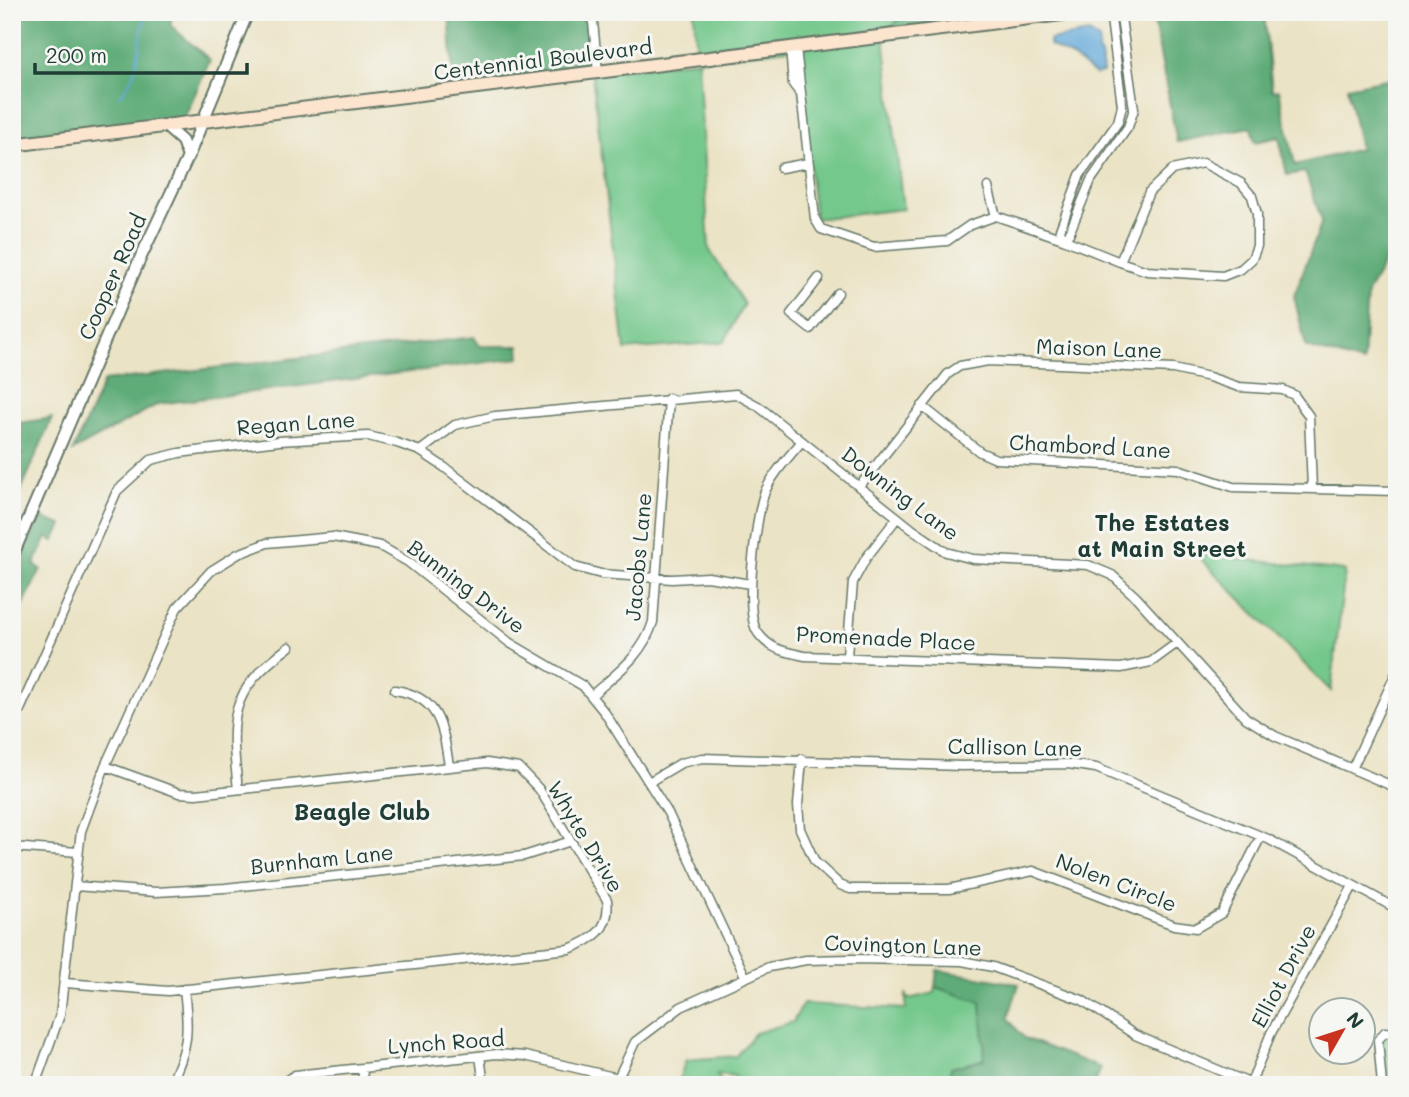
<svg xmlns="http://www.w3.org/2000/svg" width="1409" height="1097" viewBox="0 0 1409 1097" font-family="Mali,sans-serif">
  <style>
    .green { fill: #74c88c; stroke: #4a8260; stroke-width: 2 }
    .forest { fill: #5fac78; stroke: #3f7456; stroke-width: 2 }
    .water { fill: #63a9d9; stroke: #417386; stroke-width: 2 }
    .lines { fill: none; stroke-linecap: round; stroke-linejoin: round }
    .stream { stroke: #63a9d9; stroke-width: 2 }
    .minor-casing { stroke: #667767; stroke-width: 11 }
    .tertiary-casing { stroke: #667767; stroke-width: 14 }
    .secondary-casing { stroke: #667767; stroke-width: 16 }
    .minor { stroke: #fff; stroke-width: 8 }
    .tertiary { stroke: #fff; stroke-width: 10 }
    .secondary { stroke: #fbe5cf; stroke-width: 12 }
    .labels { text-anchor: middle; stroke-width: 6; stroke-linejoin: round; paint-order: stroke }
    .street-label { font-size: 21px; fill: #1f3d34; stroke: #f6f6f2 }
    .neighbourhood-label { font-size: 23px; font-weight: bold; fill: #1f3d34; stroke: #f6f6f2 }
  </style>
  <rect width="100%" height="100%" fill="#f6f6f2"/>
  <filter id="ink" filterUnits="userSpaceOnUse"><feTurbulence type="fractalNoise" baseFrequency=".0143" numOctaves="2"/><feDisplacementMap in="SourceGraphic" scale="14" xChannelSelector="R" yChannelSelector="G"/><feConvolveMatrix kernelMatrix="1 2 1 2 8 2 1 2 1" color-interpolation-filters="sRGB"/></filter>
  <filter id="wash" filterUnits="userSpaceOnUse"><feTurbulence type="fractalNoise" baseFrequency=".00686" numOctaves="4" result="noise"/><feDisplacementMap in="SourceGraphic" scale="28" xChannelSelector="R" yChannelSelector="G"/><feGaussianBlur stdDeviation="1.57" result="paint"/><feColorMatrix in="noise" values="0 0 0 0 0 0 0 0 0 0 0 0 0 0 0 0 0 1.4 0 .05"/><feComposite in="paint" operator="in"/></filter>
  <g filter="url(#wash)">
    <rect width="100%" height="100%" fill="#ebe3c5"/>
    <!-- green -->
    <path class="green" d="M694 12H905L884 37 903 209 815 219 796 48 698 60 709 249 744 304 724 342 625 350 592 73 697 60Z
      M1196 554 1345 571 1331 691Z
      M935 987 981 1001 985 1059 951 1068 948 1085H740L734 1076 717 1074 723 1085H677L686 1060 736 1056 755 1033 793 1022 803 1004 906 1009V993L908 999 935 993Z
      M1397 1034V1085H1382L1379 1037Z"/>
    <!-- forest -->
    <path class="forest" d="M12 12H173L170 25 210 60 182 123 12 145Z
      M449 12H586L592 73 454 90Z
      M905 12H995L994 23 884 37Z
      M1152 12H1264L1272 91 1279 90 1295 165 1360 149 1347 87 1397 77V239L1367 293 1363 363 1306 347 1294 296 1322 221 1305 172 1287 175 1279 137 1255 142 1251 127 1177 142Z
      M474 337 480 346H519L520 358 158 404 73 451 104 381Z
      M52 418 14 507 12 491 22 454H12V424Z
      M40 517 62 525 54 541 47 537 34 565 41 569 12 627V579Z
      M937 970 1019 984 1008 1018 1024 1038 1101 1068 1094 1085H948L951 1068 985 1059 981 1002 935 987Z"/>
    <!-- water -->
    <path class="water" d="M1089 33 1099 40 1098 52 1101 55 1103 73 1095 75 1074 58 1049 45V40Z"/>
    <g class="lines">
      <!-- stream -->
      <path class="stream" d="M120 96C145 63 135 49 146 12"/>
    </g>
  </g>
  <g filter="url(#ink)">
    <g class="lines">
      <!-- minor casing -->
      <g class="minor-casing">
        <path id="minor" d="M592 12 598 72
          M790 48 793 84 799 92
          M796 48 815 219 821 229 874 247 947 241 970 225 996 216 1063 239 1120 262 1147 271 1223 276 1241 269 1252 259 1257 246V214L1252 196 1241 183 1203 163 1172 170 1149 192 1120 262
          M781 168 808 163
          M988 187 996 216
          M1063 239 1069 234 1091 180 1128 127 1134 109 1121 18 1118 12
          M1063 239 1060 230 1080 175 1118 122 1122 106 1111 19 1114 12
          M819 278 791 314 810 329 838 293
          M922 406 980 452 996 459 1178 469 1233 487 1397 491
          M802 441C789 457 772 474 764 494 756 518 743 613 758 633 770 650 786 652 805 656L1121 668 1151 662 1177 643
          M420 451 455 425 495 416 736 394 758 406 912 529 946 552 973 559 1088 565 1112 575 1136 597 1246 718 1275 736 1397 788
          M859 487 948 374 960 366 988 361 1173 369 1209 377 1239 387 1283 390 1294 395 1309 416 1312 488
          M12 524 25 529
          M847 656 853 582 866 558 897 518
          M395 690C440 697 443 727 449 766
          M592 695C617 673 643 655 653 622L669 398
          M12 728 117 491 151 460 179 453 279 441 368 436 397 443 420 451 444 467 575 567 601 574 672 579 708 577 750 584
          M802 759 798 805 800 829 815 862 840 885 850 889H949L1033 871 1174 925 1196 928 1222 913 1261 836
          M1352 769 1397 671
          M649 782 681 763 702 758 962 766 1068 764 1096 768 1268 839 1397 909
          M238 789C230 718 227 693 289 647
          M12 847 78 852
          M75 886 156 892 225 888 524 856 571 841
          M65 983 168 991 569 949C593 940 611 929 607 900L539 789 519 768 487 763 196 794 179 793 105 766
          M480 1056 484 1085
          M362 1068 364 1085
          M35 1085 60 1015 81 831 105 766 177 608 211 571 238 554 267 543 333 537 380 546 408 562 510 643 583 686 605 713 668 813 745 976
          M170 1085C189 1048 189 1030 184 989
          M279 1085 295 1075 497 1054 525 1056 618 1078
          M618 1085V1078L635 1042 681 1007 769 967 806 960 852 959 962 961 993 967 1082 1000 1135 1035 1254 1085
          M1250 1085 1271 1033 1353 886
          M1382 1085 1378 1040 1385 1032 1397 1034"/>
      </g>
      <!-- tertiary casing -->
      <g class="tertiary-casing">
        <path id="tertiary" d="M165 126 182 141 188 157
          M12 557 139 261 188 157 248 12"/>
      </g>
      <!-- secondary casing -->
      <g class="secondary-casing">
        <path id="secondary" d="M12 145 1078 12"/>
      </g>
      <!-- minor -->
      <use href="#minor" class="minor"/>
      <!-- tertiary -->
      <use href="#tertiary" class="tertiary"/>
      <!-- secondary -->
      <use href="#secondary" class="secondary"/>
    </g>
  </g>
  <g class="labels">
    <!-- street labels -->
    <g class="street-label">
      <text transform="translate(543 60) rotate(-7)" y="7">Centennial Boulevard</text>
      <text transform="translate(113 277) rotate(-66)" y="7">Cooper Road</text>
      <text transform="translate(1099 349) rotate(2)" y="7">Maison Lane</text>
      <text transform="translate(296 424) rotate(-4)" y="7">Regan Lane</text>
      <text transform="translate(1090 447) rotate(3)" y="7">Chambord Lane</text>
      <text transform="translate(900 494) rotate(37)" y="7">Downing Lane</text>
      <text transform="translate(639 557) rotate(-85)" y="7">Jacobs Lane</text>
      <text transform="translate(466 587) rotate(37)" y="7">Bunning Drive</text>
      <text transform="translate(886 639) rotate(3)" y="7">Promenade Place</text>
      <text transform="translate(1015 748) rotate(1)" y="7">Callison Lane</text>
      <text transform="translate(585 837) rotate(59)" y="7">Whyte Drive</text>
      <text transform="translate(322 860) rotate(-6)" y="7">Burnham Lane</text>
      <text transform="translate(1116 883) rotate(21)" y="7">Nolen Circle</text>
      <text transform="translate(903 946) rotate(2)" y="7">Covington Lane</text>
      <text transform="translate(1284 976) rotate(-62)" y="7">Elliot Drive</text>
      <text transform="translate(446 1043) rotate(-4)" y="7">Lynch Road</text>
    </g>
    <!-- neighbourhood labels -->
    <g class="neighbourhood-label">
      <text x="1162" y="531">The Estates<tspan x="1162" dy="26">at Main Street</tspan></text>
      <text x="362" y="820">Beagle Club</text>
    </g>
  </g>
  <!-- margin -->
  <rect width="1409" height="1097" fill="none" stroke="#f6f6f2" stroke-width="42"/>
  <!-- north arrow -->
  <g transform="translate(1342 1031) rotate(51)"><circle r="33" fill="#f6f6f2" stroke="#a0aca6" stroke-width="2"/>
  <path d="M0-5L12 26L0 18L-12 26Z" fill="#c8321e"/>
  <text y="-10" font-size="19" font-weight="bold" text-anchor="middle" fill="#1f3d34">N</text>
  </g>
  <!-- scale -->
  <path d="M35 63v10h212v-10" fill="none" stroke="#1f3d34" stroke-width="3.5"/>
  <text x="46" y="63" font-size="21" fill="#1f3d34" stroke="#f6f6f2" stroke-width="5" paint-order="stroke">200 m</text>
</svg>
